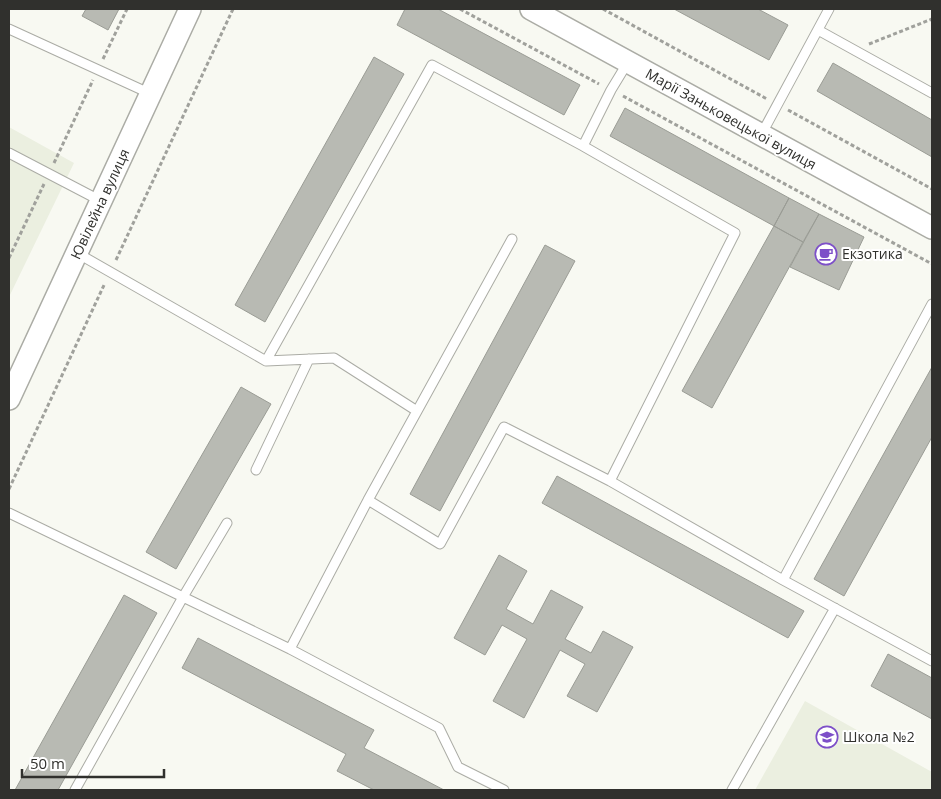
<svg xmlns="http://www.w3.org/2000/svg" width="941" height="799" viewBox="0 0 941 799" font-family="'Open Sans',sans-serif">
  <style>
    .built { fill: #ebefe0 }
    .building { fill: #b8bab3; stroke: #9a9c95 }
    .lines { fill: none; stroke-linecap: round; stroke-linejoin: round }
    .service-casing { stroke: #abaca5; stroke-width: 11 }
    .tertiary-casing { stroke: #abaca5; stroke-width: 24 }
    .path { stroke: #a0a19c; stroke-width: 3; stroke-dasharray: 4 2.5; stroke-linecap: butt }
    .service { stroke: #fff; stroke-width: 9 }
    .tertiary { stroke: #fff; stroke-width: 21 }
    .labels { text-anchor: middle; stroke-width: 4; stroke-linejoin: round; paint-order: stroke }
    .street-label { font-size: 14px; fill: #30302d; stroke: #fff }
    .poi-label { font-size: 14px; fill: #30302d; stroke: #fff; text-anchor: start }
  </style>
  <rect width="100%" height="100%" fill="#f8f9f2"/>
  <!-- built -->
  <path class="built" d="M9 127 74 163 9 297Z
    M805 701 932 772V790H755Z"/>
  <!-- building -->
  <path class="building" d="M86 9H119L108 30 82 16Z
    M405 9H438L580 85 564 115 397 25Z
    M674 9H758L788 25 769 60Z
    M374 57 404 74 265 322 235 305Z
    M833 63 932 120V157L817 91Z
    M625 108 789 198 774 226 610 136Z
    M789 198 819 214 803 242 774 226Z
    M819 214 864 237 839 290 790 267Z
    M774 226 803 242 712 408 682 391Z
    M545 245 575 261 440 511 410 494Z
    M932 367V437L844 596 814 579Z
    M241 387 271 404 176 569 146 552Z
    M557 476 804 611 788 638 542 503Z
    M499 555 527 571 506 609 533 624 551 590 583 607 565 639 591 653 603 631 633 647 597 712 567 696 585 664 560 650 524 718 493 701 527 639 502 625 485 655 454 638Z
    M124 595 157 613 58 790H15Z
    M198 638 374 730 364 748 444 790H374L337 771 346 754 182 668Z
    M888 654 932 678V719L871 686Z"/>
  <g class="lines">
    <!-- service casing -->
    <g class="service-casing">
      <path id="service" d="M9 29 151 94
        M818 30 932 93
        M761 135 829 9
        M9 153 101 201
        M512 239 368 500 440 544 504 427 610 481 735 233 583 146
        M77 253 266 361 432 65 583 146 611 90 628 62
        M266 361 334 358 417 411
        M256 470 309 359
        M610 481 783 580 932 304
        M368 500 290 649 439 728 458 767 504 790
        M9 513 183 597 75 790
        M227 523 183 597 290 649
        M783 580 932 661
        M732 790 835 608"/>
    </g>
    <!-- tertiary casing -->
    <g class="tertiary-casing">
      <path id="tertiary" d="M531 9 932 228
        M9 399 190 9"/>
    </g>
    <!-- path -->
    <path class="path" d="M460 9 599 84
      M603 9 767 99
      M869 44 932 19
      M103 59 127 9
      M623 96 932 264
      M788 110 932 189
      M54 163 93 80
      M9 258 44 184
      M116 260 233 9
      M9 489 105 283"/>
    <!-- service -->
    <use href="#service" class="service"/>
    <!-- tertiary -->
    <use href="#tertiary" class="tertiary"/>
  </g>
  <!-- icons -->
  <defs>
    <g id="cafe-ring" transform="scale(1.125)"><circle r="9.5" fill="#fff" stroke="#7d4fc8" stroke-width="1.5"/><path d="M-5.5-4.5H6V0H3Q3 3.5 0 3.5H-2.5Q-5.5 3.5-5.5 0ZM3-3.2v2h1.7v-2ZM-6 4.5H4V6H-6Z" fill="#7d4fc8"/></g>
    <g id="school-ring" transform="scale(1.125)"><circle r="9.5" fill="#fff" stroke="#7d4fc8" stroke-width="1.5"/><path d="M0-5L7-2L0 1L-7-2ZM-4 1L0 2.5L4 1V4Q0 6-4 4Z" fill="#7d4fc8"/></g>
  </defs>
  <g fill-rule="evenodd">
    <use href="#cafe-ring" x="826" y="254"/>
    <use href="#school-ring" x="827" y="737"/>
  </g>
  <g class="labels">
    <!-- street labels -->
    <g class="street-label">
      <text transform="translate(731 119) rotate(29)" y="5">Марії Заньковецької вулиця</text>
      <text transform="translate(100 204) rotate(-65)" y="5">Ювілейна вулиця</text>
    </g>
    <!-- poi labels -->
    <g class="poi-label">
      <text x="842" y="259">Екзотика</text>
      <text x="843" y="742">Школа №2</text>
    </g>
  </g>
  <!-- border -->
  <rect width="941" height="799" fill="none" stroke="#30302d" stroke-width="20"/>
  <!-- scale -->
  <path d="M22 769v8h142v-8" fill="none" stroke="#30302d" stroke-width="2.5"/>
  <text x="30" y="769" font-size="15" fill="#30302d" stroke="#ffffff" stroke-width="4" paint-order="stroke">50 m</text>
</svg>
